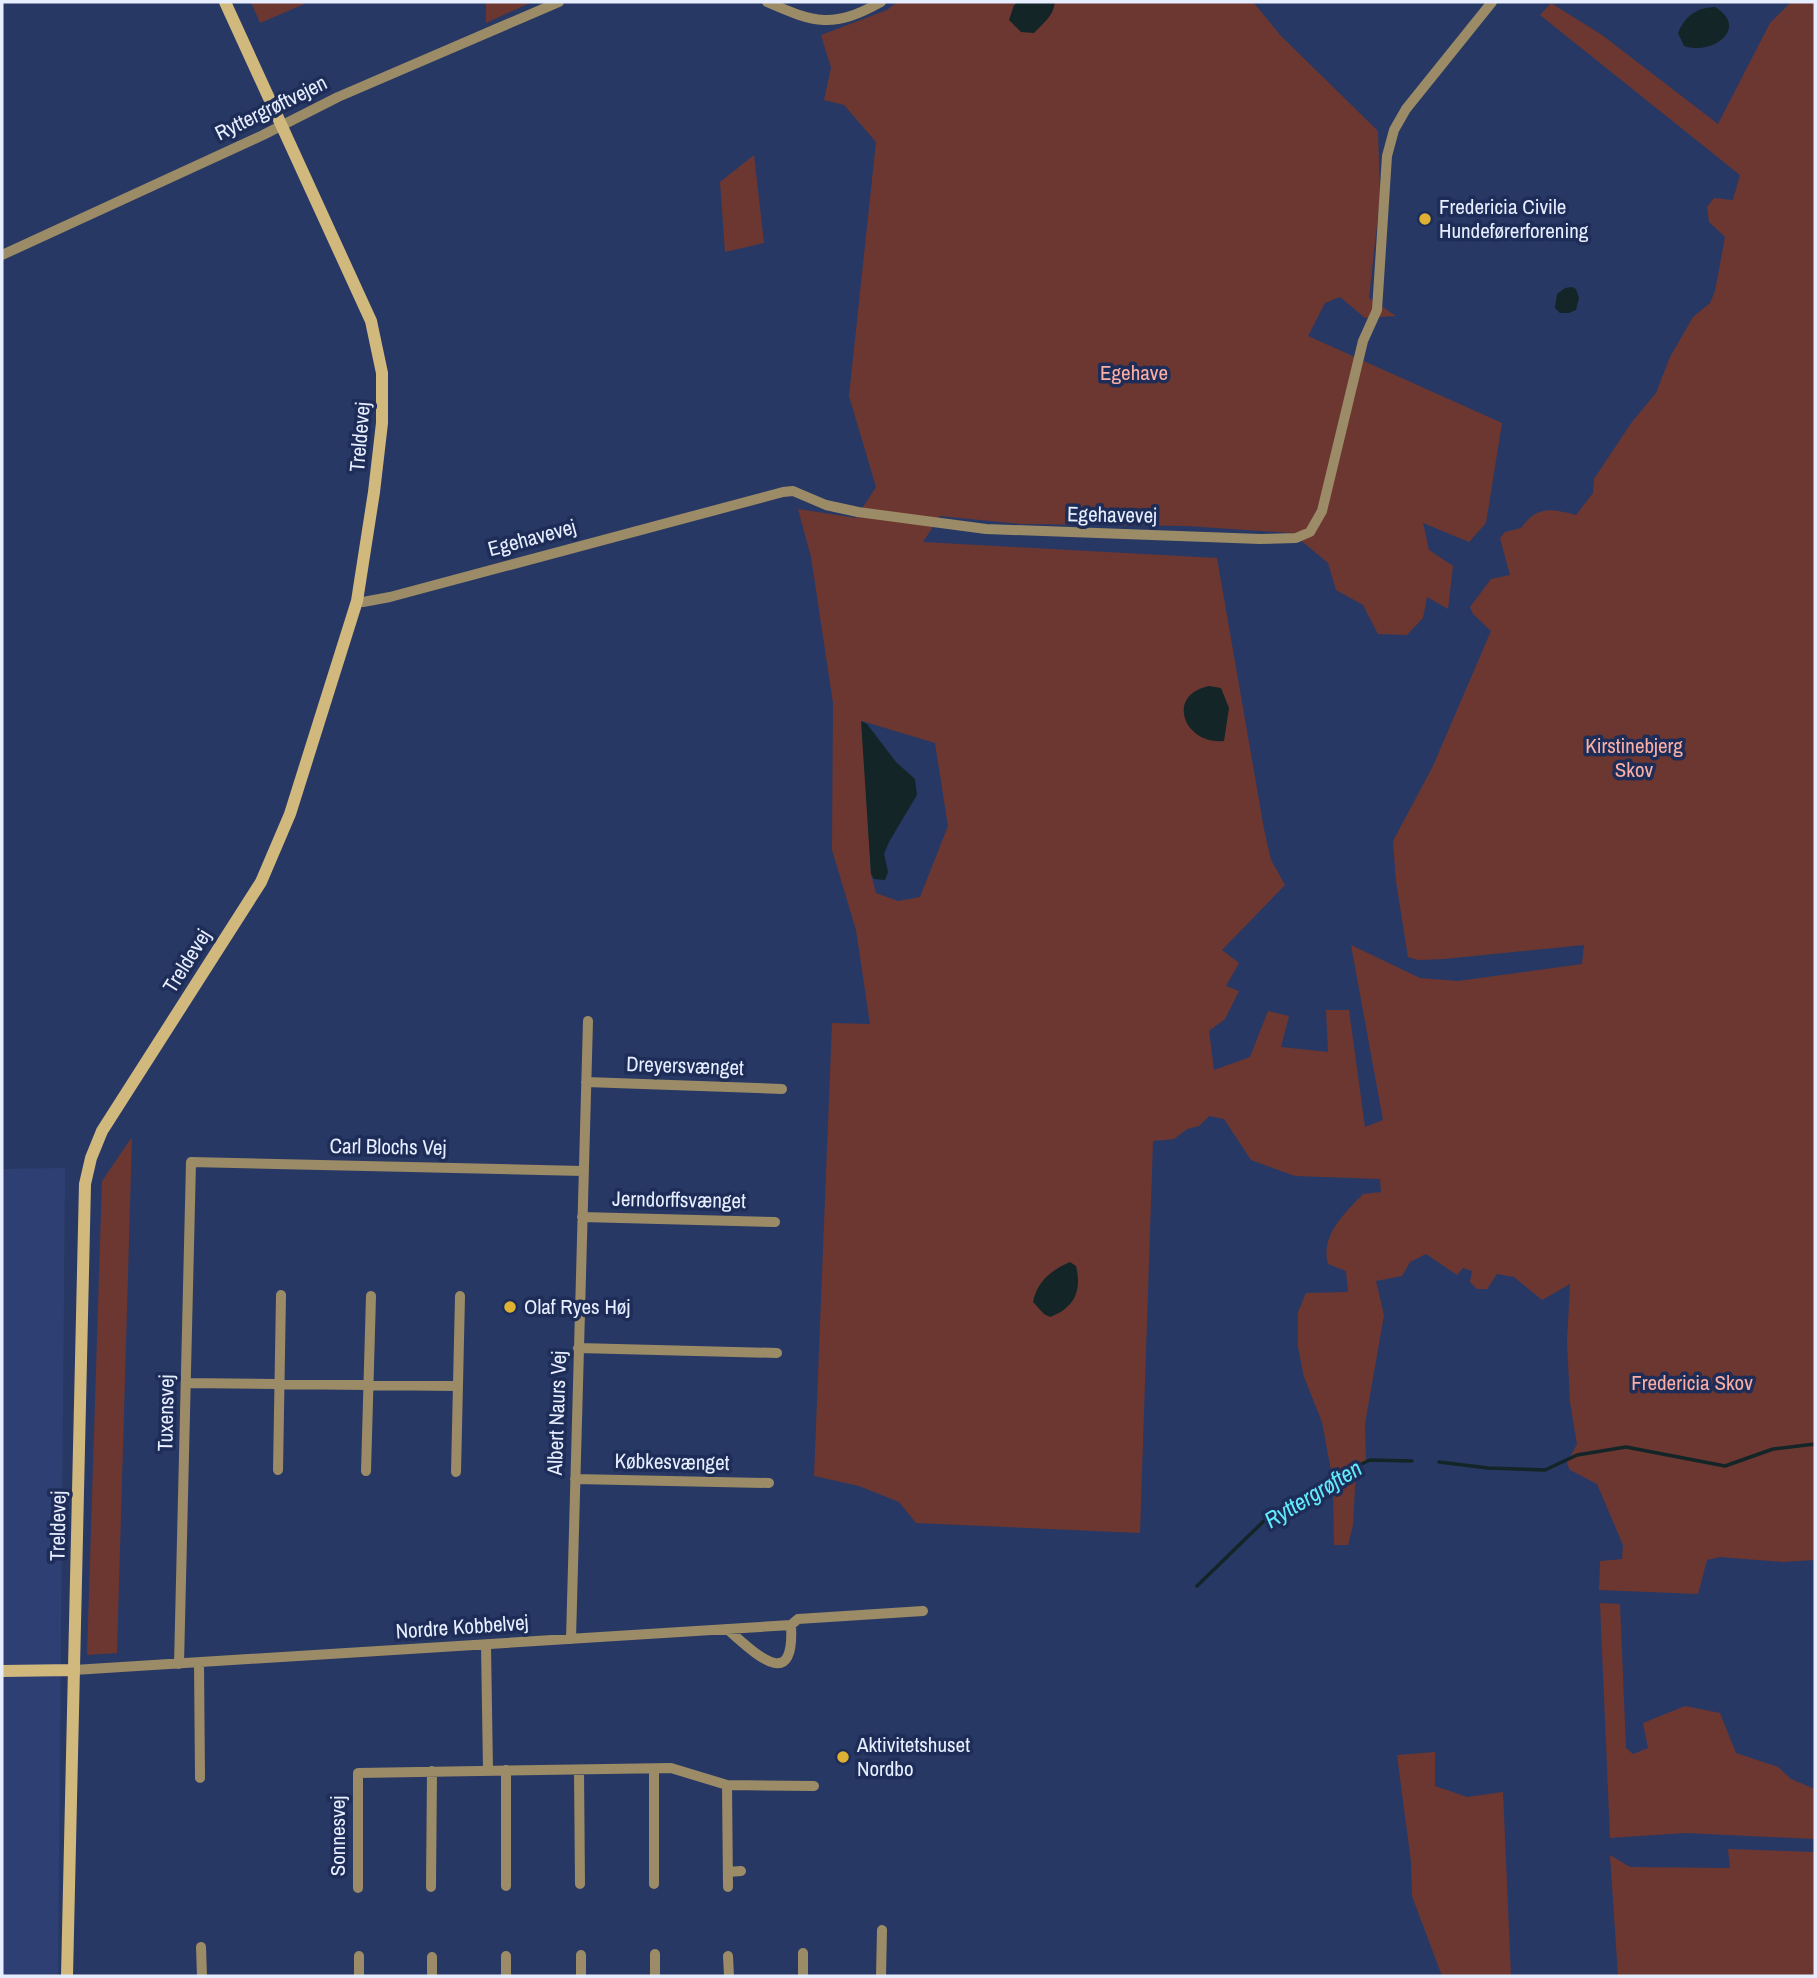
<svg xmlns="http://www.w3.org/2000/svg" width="1817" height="1978" viewBox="0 0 1817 1978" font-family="'Archivo Narrow',sans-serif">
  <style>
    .built { fill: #2e4073 }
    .green { fill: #6c3731; fill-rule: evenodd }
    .water { fill: #132527 }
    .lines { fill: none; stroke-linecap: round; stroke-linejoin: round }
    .stream { stroke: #132527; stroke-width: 3.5 }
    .street { stroke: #9b8b66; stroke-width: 10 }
    .secondary { stroke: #d1b87d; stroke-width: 12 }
    .poi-dot { fill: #deb133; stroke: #1e2d58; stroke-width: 2.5 }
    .labels { text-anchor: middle; stroke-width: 7; stroke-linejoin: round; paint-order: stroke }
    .street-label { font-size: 21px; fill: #e7eeff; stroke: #1e2d58 }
    .poi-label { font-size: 21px; fill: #e7eeff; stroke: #1e2d58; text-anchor: start }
    .park-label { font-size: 21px; fill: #faaea4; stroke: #1e2d58 }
    .water-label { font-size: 23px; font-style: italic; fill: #61ecfe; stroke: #1e2d58 }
  </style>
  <rect width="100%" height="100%" fill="#283864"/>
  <!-- built -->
  <path class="built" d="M65 1168 58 1976H2V1169Z"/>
  <!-- green -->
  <path class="green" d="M251 2H309L260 23Z
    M486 2H532L486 23Z
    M897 2H1253L1281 36 1378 131 1380 197 1369 298 1396 316 1365 318 1340 297 1325 303 1308 336 1502 423 1486 523 1469 542 1423 523 1429 550 1453 566 1448 609 1427 597 1423 618 1407 635 1378 634 1363 605 1336 590 1328 563 1292 533 1186 526 1021 524 940 516 923 542 1217 558 1264 829 1271 860 1285 885 1222 950 1239 963 1226 986 1239 991 1225 1019 1209 1031 1214 1070 1250 1057 1268 1011 1289 1016 1281 1047 1328 1052 1326 1010H1349L1365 1127 1383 1120 1351 945 1420 978 1458 981 1582 964 1584 945 1444 959 1418 960 1408 957 1396 881 1393 841 1433 766 1491 631 1473 614 1470 607 1491 579 1510 575 1500 538 1505 532 1521 528C1538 505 1551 509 1576 515L1593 493 1594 479 1632 422 1656 393 1670 357 1693 317 1710 303 1715 291 1725 237 1709 222 1707 207 1714 198 1733 200 1740 175 1540 15 1551 3 1602 35 1718 124 1770 23 1791 2H1815V1560L1783 1562 1720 1557 1707 1560 1698 1594 1599 1590 1600 1561 1622 1559 1623 1545 1597 1484 1570 1470 1567 1463 1577 1444 1570 1402 1567 1342 1570 1284 1542 1300 1514 1277 1497 1274 1487 1289H1477L1470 1282 1472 1271 1463 1268 1457 1275 1426 1254 1410 1262 1402 1276 1376 1281 1384 1315 1365 1424 1366 1462 1356 1468 1353 1525 1348 1545H1334L1333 1481 1322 1422 1304 1377 1298 1347V1312L1306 1293 1348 1292 1346 1271 1328 1264C1320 1236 1345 1213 1363 1194L1381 1192 1380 1179 1295 1176 1251 1160 1224 1119 1209 1116 1199 1126 1187 1129 1174 1139 1153 1141 1140 1533 916 1523 899 1502 859 1486 814 1476 832 1023 870 1024 856 930 832 850 833 703 811 557 798 509 856 518 876 487 849 396 876 142 844 105 824 100 831 68 821 35 887 10ZM862 721 935 743 948 826 920 897 898 901 876 893 871 874Z
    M754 155 764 243 725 252 720 182Z
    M132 1137 117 1653 87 1655 102 1181Z
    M1600 1603 1620 1604 1626 1748 1633 1754 1648 1748 1643 1723 1685 1706 1720 1713 1736 1753 1778 1767 1791 1779 1815 1789V1839L1685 1833 1610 1838Z
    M1435 1752V1786L1467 1797 1503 1792 1511 1975 1522 1976H1442L1412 1896 1411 1862 1397 1755Z
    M1728 1849 1815 1852V1976H1618L1610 1855 1630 1867 1730 1868Z"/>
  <!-- water -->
  <path class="water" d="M1019 2H1055C1053 17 1044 22 1034 33L1021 32 1009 20 1014 5Z
    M1715 7C1750 28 1712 56 1684 46L1678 33C1686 15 1696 8 1715 7Z
    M1572 287 1576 289 1579 298 1576 310 1569 313H1560L1555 308 1557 294 1565 288Z
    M1209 686 1221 688 1229 708 1224 741C1184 745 1165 695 1209 686Z
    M861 721 867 724 896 762 915 779 917 795 889 842 884 854 888 872 885 880 874 879 871 874Z
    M1070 1262 1076 1266C1082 1290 1075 1308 1050 1317L1044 1314 1033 1302C1037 1282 1051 1270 1070 1262Z"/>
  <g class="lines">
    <!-- stream -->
    <path class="stream" d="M1439 1462 1488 1468 1545 1470 1577 1455 1626 1447 1725 1466 1773 1449 1815 1444
      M1197 1586 1268 1517 1336 1476 1370 1460 1412 1461"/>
    <!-- street -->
    <path class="street" d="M767 2C815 23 833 29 881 2
      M2 255 263 135 338 97 559 2
      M357 601 363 602 390 597 783 492 793 491 826 505 858 512 986 529 1260 539 1296 538 1310 532 1322 511 1363 341 1377 310 1387 156 1394 130 1406 109 1492 2
      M586 1082 782 1089
      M582 1217 775 1222
      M578 1348 777 1353
      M186 1383 457 1386
      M278 1470 281 1295
      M366 1471 371 1296
      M456 1472 460 1296
      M575 1479 769 1483
      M791 1625 798 1619 923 1611
      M571 1639 588 1021
      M486 1645 488 1770
      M199 1663 200 1778
      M179 1664 191 1162 583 1171
      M74 1670 791 1625C795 1695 754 1652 727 1629
      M654 1769V1884
      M579 1770 580 1884
      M727 1785 814 1786
      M728 1872 741 1871
      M506 1886V1770
      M431 1887 432 1771
      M358 1888V1773L671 1768 727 1785 728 1887
      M201 1947 202 1976
      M803 1953V1976
      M655 1954V1976
      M581 1955V1976
      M359 1956V1976
      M506 1956V1976
      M728 1956 729 1976
      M432 1957V1976
      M881 1976 882 1930"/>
    <!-- secondary -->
    <path class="secondary" d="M2 1671 74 1670
      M67 1976 85 1184 91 1158 102 1131 261 882 290 814 357 601 374 492 382 423V373L371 321 225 2"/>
  </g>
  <!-- markers -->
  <g class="poi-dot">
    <circle cx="1425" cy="219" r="7"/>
    <circle cx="510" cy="1307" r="7"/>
    <circle cx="843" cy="1757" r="7"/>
  </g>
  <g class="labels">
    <!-- street labels -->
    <g class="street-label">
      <text transform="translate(271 108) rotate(-26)" y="7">Ryttergrøftvejen</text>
      <text transform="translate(360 437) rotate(-85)" y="7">Treldevej</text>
      <text transform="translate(1112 515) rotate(1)" y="7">Egehavevej</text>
      <text transform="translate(532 538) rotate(-15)" y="7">Egehavevej</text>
      <text transform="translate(187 961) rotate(-58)" y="7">Treldevej</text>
      <text transform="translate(685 1066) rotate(2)" y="7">Dreyersvænget</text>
      <text transform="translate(388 1147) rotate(1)" y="7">Carl Blochs Vej</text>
      <text transform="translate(679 1200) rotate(1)" y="7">Jerndorffsvænget</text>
      <text transform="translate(166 1413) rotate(-89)" y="7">Tuxensvej</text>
      <text transform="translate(557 1413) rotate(-88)" y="7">Albert Naurs Vej</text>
      <text transform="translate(672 1462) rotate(1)" y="7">Købkesvænget</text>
      <text transform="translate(58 1526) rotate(-89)" y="7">Treldevej</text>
      <text transform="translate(462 1627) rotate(-4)" y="7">Nordre Kobbelvej</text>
      <text transform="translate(338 1836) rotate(-90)" y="7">Sonnesvej</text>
    </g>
    <!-- poi labels -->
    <g class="poi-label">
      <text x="1439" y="214">Fredericia Civile<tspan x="1439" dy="24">Hundeførerforening</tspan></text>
      <text x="524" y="1314">Olaf Ryes Høj</text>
      <text x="857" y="1752">Aktivitetshuset<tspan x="857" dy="24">Nordbo</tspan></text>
    </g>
    <!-- park labels -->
    <g class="park-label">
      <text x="1134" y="380">Egehave</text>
      <text x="1634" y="753">Kirstinebjerg<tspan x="1634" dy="24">Skov</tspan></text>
      <text x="1692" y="1390">Fredericia Skov</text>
    </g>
    <!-- water labels -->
    <g class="water-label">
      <text transform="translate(1313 1494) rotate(-31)" y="8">Ryttergrøften</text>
    </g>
  </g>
  <!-- border -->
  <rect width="1817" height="1978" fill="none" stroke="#e7eeff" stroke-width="7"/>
</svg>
